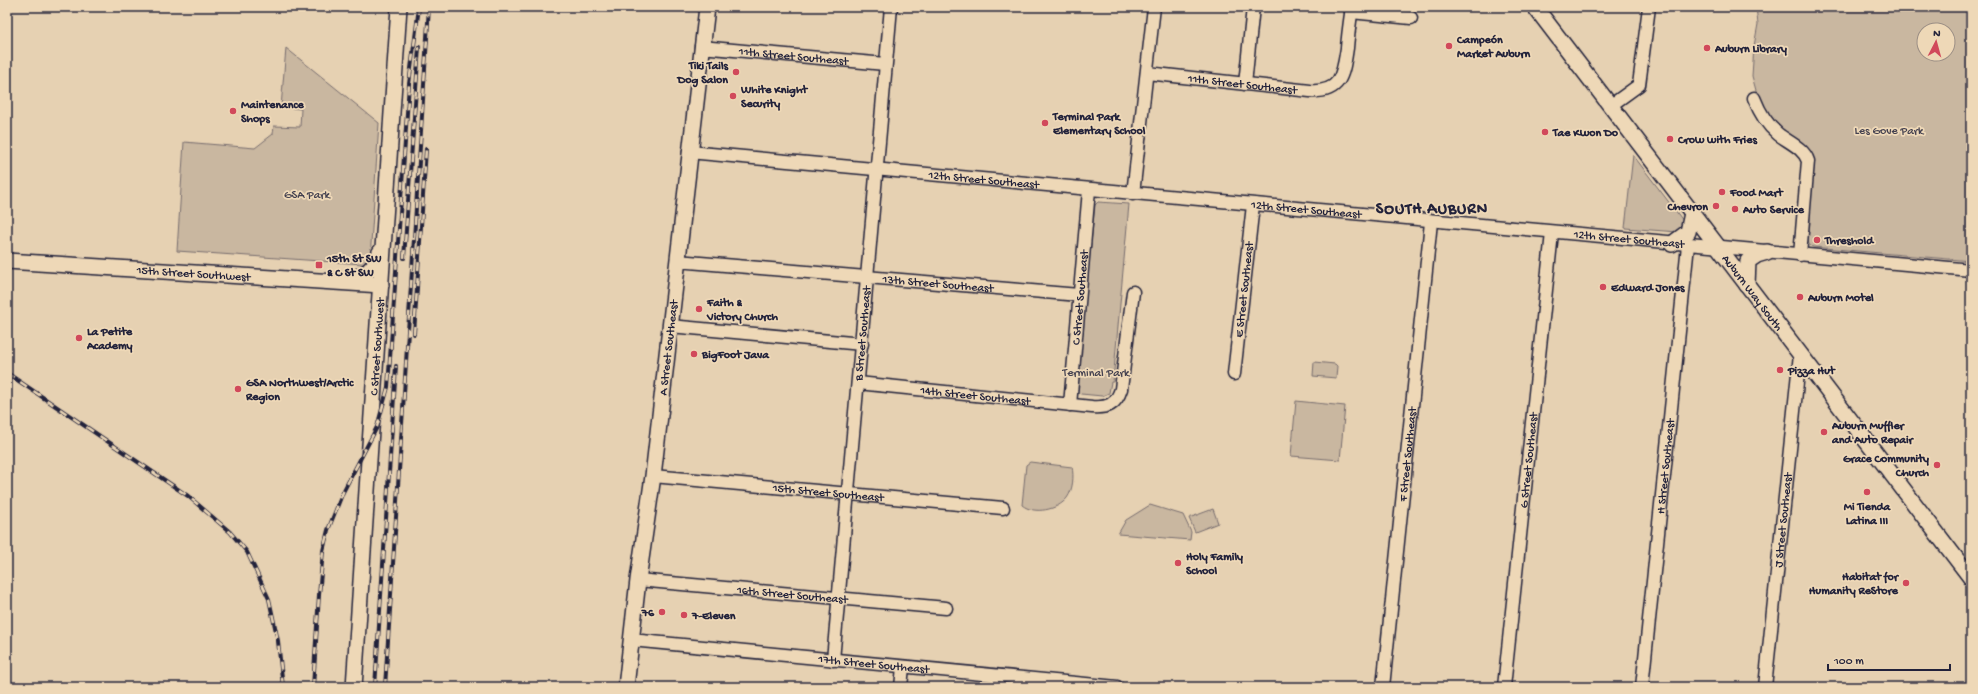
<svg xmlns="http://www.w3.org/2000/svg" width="1978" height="694" viewBox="0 0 1978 694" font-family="'Gochi Hand',sans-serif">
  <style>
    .green { fill: #c9b7a0; stroke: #766c6e; fill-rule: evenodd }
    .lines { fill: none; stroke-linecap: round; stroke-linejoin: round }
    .minor-casing { stroke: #22223b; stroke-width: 15 }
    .major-casing { stroke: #22223b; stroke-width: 18 }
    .minor { stroke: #eed8b7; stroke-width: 12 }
    .major { stroke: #eed8b7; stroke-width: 15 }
    .rail-casing { stroke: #22223b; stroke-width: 4 }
    .rail { stroke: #eed8b7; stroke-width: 2.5; stroke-dasharray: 8; stroke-linecap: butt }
    .poi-dot { fill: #d1495b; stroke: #eed8b7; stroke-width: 1.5 }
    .labels { text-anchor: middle; stroke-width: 3.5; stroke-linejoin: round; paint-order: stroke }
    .poi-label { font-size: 12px; font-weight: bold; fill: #22223b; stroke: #eed8b7; text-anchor: start }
    .street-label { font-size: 12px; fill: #22223b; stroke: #eed8b7 }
    .park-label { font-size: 12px; fill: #43404f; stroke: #eed8b7 }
    .district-label { font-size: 16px; font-weight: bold; letter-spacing: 1px; fill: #22223b; stroke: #eed8b7 }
  </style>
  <rect width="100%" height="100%" fill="#e6d1b2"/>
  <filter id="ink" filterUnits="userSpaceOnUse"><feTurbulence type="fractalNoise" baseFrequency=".025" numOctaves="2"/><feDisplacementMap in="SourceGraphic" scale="8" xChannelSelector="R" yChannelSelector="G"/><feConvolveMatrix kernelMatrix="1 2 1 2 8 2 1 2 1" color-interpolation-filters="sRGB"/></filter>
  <g filter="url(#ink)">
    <!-- green -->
    <path class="green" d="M1756 7H1971V261L1813 247C1810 246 1808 244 1808 240 1807 234 1810 228 1810 222 1810 210 1807 199 1809 187 1811 175 1817 172 1812 157L1774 127 1757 94 1752 76 1754 46 1758 24ZM1924 30H1948V54H1924Z
      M286 48 379 123 370 259 363 264 177 251 184 142 255 148 273 134 274 126 300 127 301 109 281 107Z
      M1633 155 1684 222 1683 229 1678 232 1625 228Z
      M1098 202 1129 204 1113 382H1111L1109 393 1102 396 1081 394 1078 393 1076 387 1095 205Z
      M1314 362 1335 364 1337 366 1336 378 1313 376Z
      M1296 401 1345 406 1340 460 1291 456Z
      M1030 462 1072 467C1074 476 1073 490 1067 498 1058 510 1034 515 1022 505L1026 465Z
      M1150 505 1183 515 1191 532 1190 540 1118 534 1126 520Z
      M1213 509 1218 523 1195 532 1189 518Z"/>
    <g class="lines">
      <!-- minor casing -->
      <g class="minor-casing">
        <g id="minor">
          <path d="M1351 12 1411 18"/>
          <path id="s1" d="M701 47 885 64"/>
          <path id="s2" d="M1147 73 1310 91C1342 93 1343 73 1347 48 1348 34 1350 21 1352 7"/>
          <path d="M1245 84 1253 7"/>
          <path d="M1754 98C1759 111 1767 125 1778 134 1788 142 1804 148 1808 161L1800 255"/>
          <path d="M1610 106 1639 85 1649 7"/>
          <path id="s3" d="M689 152 1971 270"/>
          <path d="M1133 194 1154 7"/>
          <path id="s4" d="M677 261 1079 295"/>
          <path d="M670 326 862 344"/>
          <path id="s5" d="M1234 374 1253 205"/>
          <path id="s6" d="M858 383 1092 407C1108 408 1116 405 1121 389L1133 292"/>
          <path id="s7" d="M1070 405 1089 190"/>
          <path id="s8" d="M653 476 1003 508"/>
          <path id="s9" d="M638 580 946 608"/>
          <path id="s10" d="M631 640 1117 687"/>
          <path id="s11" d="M833 660 891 7"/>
          <path d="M901 687 903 667"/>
          <path id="s12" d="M1383 687 1431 222"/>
          <path id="s13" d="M1504 687 1552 233"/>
          <path id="s14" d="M1642 687 1688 245"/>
          <path id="s15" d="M1765 687 1800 354"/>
        </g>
      </g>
      <!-- major casing -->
      <g class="major-casing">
        <g id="major">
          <path id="s16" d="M1535 7 1971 578"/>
          <path d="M1672 244 1688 232 1692 213"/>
          <path id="s17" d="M7 261 381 285"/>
          <path d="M348 280C366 276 374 269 380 252"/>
          <path d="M1747 285 1748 261 1757 255 1767 252"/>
          <path id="s18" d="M354 687 399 7"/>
          <path id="s19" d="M626 687 638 580 653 476 707 7"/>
        </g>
      </g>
      <!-- minor -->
      <use href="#minor" class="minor"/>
      <!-- major -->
      <use href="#major" class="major"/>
      <!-- rail casing -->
      <g class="rail-casing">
        <path id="rail" d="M404 258 419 47
          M414 334 426 149
          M7 373 188 496 230 532 247 552 269 599 278 641 283 687
          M313 687 319 595 323 551 328 530 343 492 377 427 388 387 409 84 419 7
          M375 687 396 366
          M385 687 429 7"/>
      </g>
      <!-- rail -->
      <use href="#rail" class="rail"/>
    </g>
  </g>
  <!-- markers -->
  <g class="poi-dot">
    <circle cx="1449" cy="46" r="4"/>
    <circle cx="1707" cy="48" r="4"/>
    <circle cx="736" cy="72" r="4"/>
    <circle cx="733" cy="96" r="4"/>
    <circle cx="233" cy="111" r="4"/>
    <circle cx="1045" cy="123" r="4"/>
    <circle cx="1545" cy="132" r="4"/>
    <circle cx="1670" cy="139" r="4"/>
    <circle cx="1722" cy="192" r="4"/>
    <circle cx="1716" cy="206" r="4"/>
    <circle cx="1735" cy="209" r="4"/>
    <circle cx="1817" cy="240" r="4"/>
    <rect x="315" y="261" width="8" height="8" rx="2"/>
    <circle cx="1603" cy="287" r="4"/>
    <circle cx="1800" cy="297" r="4"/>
    <circle cx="699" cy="309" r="4"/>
    <circle cx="79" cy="338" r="4"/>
    <circle cx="694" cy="354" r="4"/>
    <circle cx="1780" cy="370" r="4"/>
    <circle cx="238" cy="389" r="4"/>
    <circle cx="1824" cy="432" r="4"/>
    <circle cx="1937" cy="465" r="4"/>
    <circle cx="1867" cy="492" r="4"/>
    <circle cx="1178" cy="563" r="4"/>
    <circle cx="1906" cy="583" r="4"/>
    <circle cx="662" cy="612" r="4"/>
    <circle cx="684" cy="615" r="4"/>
  </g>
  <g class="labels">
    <!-- poi labels -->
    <g class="poi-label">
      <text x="1457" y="43">Campeón<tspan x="1457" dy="14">Market Auburn</tspan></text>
      <text x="1715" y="52">Auburn Library</text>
      <text x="728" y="69" text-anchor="end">Tiki Tails<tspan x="728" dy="14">Dog Salon</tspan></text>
      <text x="741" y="93">White Knight<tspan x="741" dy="14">Security</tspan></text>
      <text x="241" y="108">Maintenance<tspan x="241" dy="14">Shops</tspan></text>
      <text x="1053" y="120">Terminal Park<tspan x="1053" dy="14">Elementary School</tspan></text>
      <text x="1553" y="136">Tae Kwon Do</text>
      <text x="1678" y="143">Crow with Fries</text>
      <text x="1730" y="196">Food Mart</text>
      <text x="1708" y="210" text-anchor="end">Chevron</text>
      <text x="1743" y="213">Auto Service</text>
      <text x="1825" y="244">Threshold</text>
      <text x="327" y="262">15th St SW<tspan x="327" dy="14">&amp; C St SW</tspan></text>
      <text x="1611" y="291">Edward Jones</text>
      <text x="1808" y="301">Auburn Motel</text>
      <text x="707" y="306">Faith &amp;<tspan x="707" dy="14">Victory Church</tspan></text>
      <text x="87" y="335">La Petite<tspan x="87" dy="14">Academy</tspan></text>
      <text x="702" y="358">BigFoot Java</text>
      <text x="1788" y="374">Pizza Hut</text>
      <text x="246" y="386">GSA Northwest/Arctic<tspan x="246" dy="14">Region</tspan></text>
      <text x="1832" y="429">Auburn Muffler<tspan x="1832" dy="14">and Auto Repair</tspan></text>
      <text x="1929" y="462" text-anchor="end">Grace Community<tspan x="1929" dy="14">Church</tspan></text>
      <text x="1867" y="510" text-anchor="middle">Mi Tienda<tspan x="1867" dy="14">Latina III</tspan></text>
      <text x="1186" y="560">Holy Family<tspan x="1186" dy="14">School</tspan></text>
      <text x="1898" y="580" text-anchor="end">Habitat for<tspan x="1898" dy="14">Humanity ReStore</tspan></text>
      <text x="654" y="616" text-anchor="end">76</text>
      <text x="692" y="619">7-Eleven</text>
    </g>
    <!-- street labels -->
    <g class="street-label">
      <text dy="4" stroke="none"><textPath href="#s1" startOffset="93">11th Street Southeast</textPath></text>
      <text dy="4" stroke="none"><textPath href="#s2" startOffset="96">11th Street Southeast</textPath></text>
      <text dy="4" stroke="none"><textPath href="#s3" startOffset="296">12th Street Southeast</textPath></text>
      <text dy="4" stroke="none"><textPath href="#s3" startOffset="620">12th Street Southeast</textPath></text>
      <text dy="4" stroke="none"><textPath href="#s3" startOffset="944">12th Street Southeast</textPath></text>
      <text dy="4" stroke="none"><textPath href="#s17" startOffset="187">15th Street Southwest</textPath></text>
      <text dy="4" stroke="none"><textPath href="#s4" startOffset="262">13th Street Southeast</textPath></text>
      <text dy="4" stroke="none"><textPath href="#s5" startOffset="85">E Street Southeast</textPath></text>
      <text dy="4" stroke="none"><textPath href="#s16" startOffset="359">Auburn Way South</textPath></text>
      <text dy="4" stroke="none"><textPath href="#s7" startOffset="108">C Street Southeast</textPath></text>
      <text dy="4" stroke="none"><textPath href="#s11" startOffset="328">B Street Southeast</textPath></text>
      <text dy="4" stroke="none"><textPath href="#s18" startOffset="341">C Street Southwest</textPath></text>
      <text dy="4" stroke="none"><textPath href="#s19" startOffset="342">A Street Southeast</textPath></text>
      <text dy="4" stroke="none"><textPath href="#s6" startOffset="118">14th Street Southeast</textPath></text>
      <text dy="4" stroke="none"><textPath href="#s12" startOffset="234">F Street Southeast</textPath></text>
      <text dy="4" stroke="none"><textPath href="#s13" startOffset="228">G Street Southeast</textPath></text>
      <text dy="4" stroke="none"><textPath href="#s14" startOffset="222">H Street Southeast</textPath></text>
      <text dy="4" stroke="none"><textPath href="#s8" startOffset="176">15th Street Southeast</textPath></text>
      <text dy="4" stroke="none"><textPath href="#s15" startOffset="168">J Street Southeast</textPath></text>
      <text dy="4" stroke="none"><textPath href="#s9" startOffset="155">16th Street Southeast</textPath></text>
      <text dy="4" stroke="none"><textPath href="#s10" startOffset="244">17th Street Southeast</textPath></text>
    </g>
    <!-- park labels -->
    <g class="park-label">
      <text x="1889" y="134">Les Gove Park</text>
      <text x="307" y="198">GSA Park</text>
      <text x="1096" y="376">Terminal Park</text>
    </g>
    <!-- district labels -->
    <g class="district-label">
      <text x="1432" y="213">SOUTH AUBURN</text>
    </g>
  </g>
  <!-- margin -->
  <rect width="1978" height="694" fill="none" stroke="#eed8b7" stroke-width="24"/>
  <rect x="12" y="12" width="1954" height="670" fill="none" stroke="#22223b" stroke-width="1.5" filter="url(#ink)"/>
  <!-- north arrow -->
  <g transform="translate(1936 42) rotate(6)"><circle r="19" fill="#eed8b7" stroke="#9c8f85"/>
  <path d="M0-3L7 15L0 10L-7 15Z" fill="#d1495b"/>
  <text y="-6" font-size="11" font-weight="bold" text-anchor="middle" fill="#22223b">N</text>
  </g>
  <!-- scale -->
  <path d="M1828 664v6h122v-6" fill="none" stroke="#22223b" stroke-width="2"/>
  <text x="1834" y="664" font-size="12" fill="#22223b" stroke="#eed8b7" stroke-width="3" paint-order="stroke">100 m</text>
</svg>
